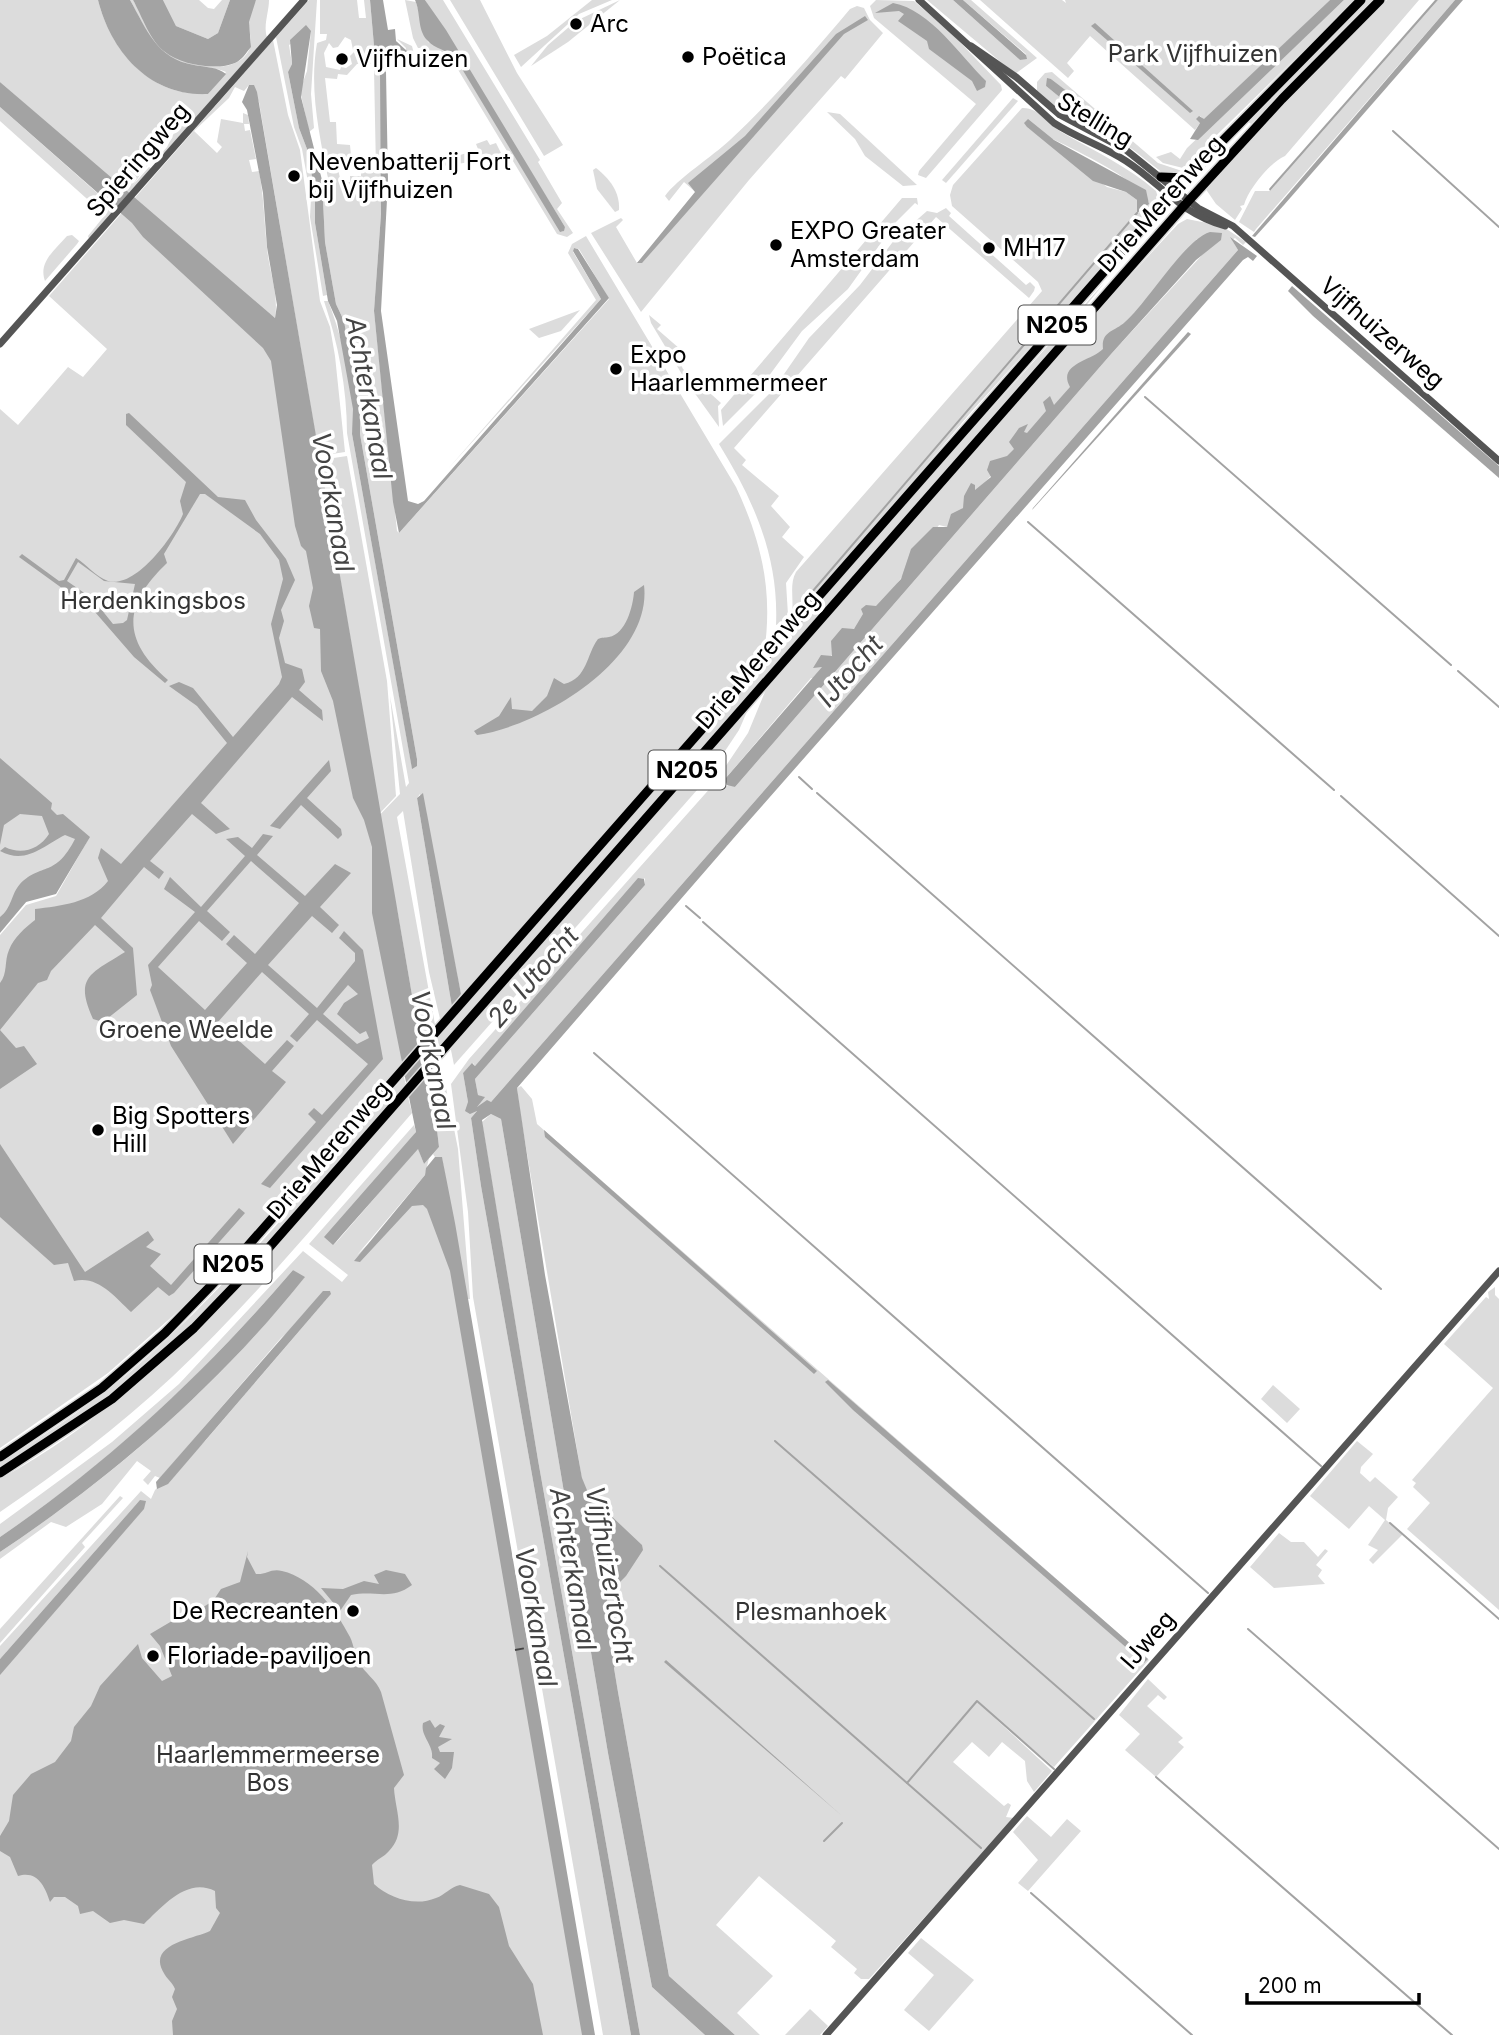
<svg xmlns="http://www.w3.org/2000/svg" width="1499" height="2035" viewBox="0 0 1499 2035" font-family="Inter,sans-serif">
  <rect width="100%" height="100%" fill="#fff"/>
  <g fill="#dcdcdc" fill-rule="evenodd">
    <path d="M0,0H98C111,51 150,97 208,94L226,72C214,67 200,67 188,64C155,56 145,27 130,0H133L165,52C185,65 237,79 250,48C253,41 248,30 249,21C250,14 253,7 256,0H269C269,12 263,26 267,37L156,163L154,162L167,147L179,123L132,186L149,167L152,169L128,194L0,82Z"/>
    <polygon points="163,0 199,0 208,8 214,9 222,0 230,0 218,33 208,39 176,26"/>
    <polygon points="309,0 317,0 311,94 314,128 309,132 300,90 307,71 311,31 289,45 292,64 288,72 299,128 307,149 315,193 315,223 327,295 323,296 310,217 311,199 302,149 294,127 276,37"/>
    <path d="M320,0H357L359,18H366L364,0H370L375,57L383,61L385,58L404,57L406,48L397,39L412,46L417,66L372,67L371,64H357L347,75L338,74L337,79L325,78L330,122H336L337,144L350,145L352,166L338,169L341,183L350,182V176H361V171L376,170L374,69H390L384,71L381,105V214L374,311L397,531L399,533L609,299L579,249L574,248L573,252L601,299L447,470L596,300L568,253L572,244L586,236L736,487C763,545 773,593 764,654L476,979L468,996L441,1023L429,972L403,811L397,817L436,1030L421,1047L397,909L402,1069L266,1218L268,1220L183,1307L108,1373L0,1448V935L26,905L56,896L89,838L72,827L77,848L0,930V409L18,425L68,367L83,377L107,349L49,296L273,40L288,115L300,150L320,301L330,327L335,356L345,452L319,456L259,102L249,85L244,91L235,87L229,98L194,131L217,153L222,147L217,142L221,119L243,123V113L248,115L249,124H244L245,131L250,130L256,159L249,160L252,172L259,171C264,197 264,222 267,248C269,271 279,295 275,318L270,314L320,629L368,827L400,794L390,696L406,787L409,783L347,433C347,388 338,343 324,301H328C340,330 360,403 352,434L412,768L417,759L360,434V411L344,321L336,304L325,242L322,180L329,183C319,134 309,89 317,43L326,40L327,34H320ZM345,37L351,40L353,50H363L364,54L356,55L354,52L350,56L352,64L346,68L341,67L340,70L326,67L324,53L329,43L333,48L338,47ZM420,794L461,994L452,1007L417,798Z"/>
    <polygon points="405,0 416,2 428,42 452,54 458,62 562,232 565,227 425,0 443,0 540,160 538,162 562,203 557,209 573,233 567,237 557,234 454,63 423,70 426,67 424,48 418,48 413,38"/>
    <polygon points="450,0 480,0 517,73 563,145 544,156"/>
    <polygon points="592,0 612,0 579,14 521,67 514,55 547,36"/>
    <polygon points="620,0 568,42 531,66 548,45 576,21"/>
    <polygon points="876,0 914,1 950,32 1001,85 1002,90 926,178 918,175 919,171 976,104 874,18 870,6"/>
    <polygon points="927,0 953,0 1020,60 1025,58 1026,54 963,0 971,0 1037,58 1015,74"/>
    <polygon points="980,0 1062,0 1066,3 1065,0 1330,0 1204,120 1200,116 1200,123 1195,130 1090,36 1067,63 1074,71 1068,78"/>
    <polygon points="1344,0 1355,0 1183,168 1163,163 1156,157 1171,152 1180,159 1187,148"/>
    <polygon points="1366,0 1374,0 1251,124 1246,120"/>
    <path d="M1387,0H1419L1285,156C1270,162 1248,190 1244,205L1240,206L1242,209L1235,220L1216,204L1205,188L1311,74Z"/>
    <polygon points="1438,0 1455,0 1256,229 1254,232 1239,222 1255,191 1270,191"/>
    <path d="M857,6L864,8L870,20L883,33L845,79L841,76L749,180L641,312L591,233L621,218L623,220L616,227L637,263L700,196L684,182L669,201L665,196C677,179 713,156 730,140C774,99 812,54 850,9Z"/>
    <path d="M1052,72L1158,163L1182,171L1164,174L1132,149L1068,118L1037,92V82L1045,73ZM1051,79L1101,118V119L1090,122L1046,86Z"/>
    <polygon points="1013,98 1018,101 946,183 942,180"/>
    <polygon points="0,107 113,207 110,210 112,213 89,239 88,236 105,215 0,121"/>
    <path d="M1022,108C1039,107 1049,125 1063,133C1096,152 1127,166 1156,191L1158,197L1155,209L972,411L775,644L777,629C804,620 785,591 796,572L1042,291L1038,282L952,206L950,195L953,185ZM1027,127C1052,139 1143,179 1149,203L1137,212V200L1126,192L1107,187Z"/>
    <polygon points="827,112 840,114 917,185 903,186 865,156 855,139"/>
    <path d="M487,140L490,145L496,143L501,153C476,165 448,162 422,171V168L478,149L476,144Z"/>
    <path d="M596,168C610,179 620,192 619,210L615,212L597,189L593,170Z"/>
    <polygon points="902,198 917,198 918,205 915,203 896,222 848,289 802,331 757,392 723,426 721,410"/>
    <path d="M946,208L951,213L949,216L1026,285L1030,282L1035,287L1034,291L1029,298L936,217L734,448L746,460L742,465L779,496L771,506L790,527L782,537L804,557L786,583L788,615L783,623L776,625C779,557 754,501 719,444L773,390L809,338L860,285L895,239L927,211L937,213Z"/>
    <path d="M1187,219L1222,226L1246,242L1243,245L1235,238L1232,240L1238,250L491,1102L476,1107L484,1097L478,1095L475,1079L645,885V878L475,1066L473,1063L463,1073L468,1102L477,1111L471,1118L481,1186L631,2035H603L473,1297L468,1212L451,1084L469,1059L713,785L748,733L767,687L1064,347L1178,224ZM1197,239L1215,241L1112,353L735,787L730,784L725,787V779L811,678L815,679L849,631L862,625L889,595L939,525L947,527L963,508L972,491L979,489L1106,349Z"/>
    <path d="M72,235L79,241L77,244L45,281C38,262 55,250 67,236Z"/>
    <polygon points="1105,282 1049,352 424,1065 422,1056 844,573"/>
    <polygon points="580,310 561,331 539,338 529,329"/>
    <polygon points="649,315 661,325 657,329 680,349 676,354 683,369 721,403 718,406 719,427 686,381 651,323"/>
    <polygon points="347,456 387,681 396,796 380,813 320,460"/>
    <polygon points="749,707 739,730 705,781 454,1065 450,1045"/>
    <path d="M404,1077L406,1086C326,1177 249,1275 159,1356C109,1400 55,1435 0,1471V1463C51,1431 102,1398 146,1358C241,1274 321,1172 404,1077Z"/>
    <polygon points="521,1086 532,1099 537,1124 1149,1660 1054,1767 986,1710 1052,1771 1034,1792 1027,1781 1025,1761 1002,1742 989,1757 972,1742 953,1762 1004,1806 1008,1803 1011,1805 1006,1817 1014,1818 869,1979 861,1979 854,1973 857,1969 831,1947 836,1941 759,1876 716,1925 773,1976 737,2013 760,2035 735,2035 669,1976 618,1692 614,1668 617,1662 611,1651 520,1112 517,1088"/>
    <polygon points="446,1088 458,1149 470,1299 466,1299 442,1158 435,1157 433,1154 439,1147 436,1121 440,1116 432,1105"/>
    <path d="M408,1097L412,1113C334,1202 258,1296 172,1377C118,1427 60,1471 0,1512V1479C163,1390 288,1234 408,1097Z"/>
    <polygon points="491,1114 501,1119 608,1753 652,1987 705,2035 640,2035 538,1460 482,1122"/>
    <path d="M414,1125L416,1132L334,1245L418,1148L424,1164L429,1158L425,1175L357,1255L422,1191L448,1242L585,2035H0V1672L140,1500L0,1659V1646L141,1491L151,1499L155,1490L206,1440L331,1294L281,1338L160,1478L155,1476L148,1485L143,1480L151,1471L137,1461L102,1504L66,1527L51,1522L0,1559V1552C114,1476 219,1385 304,1278L293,1270C207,1371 110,1463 0,1537V1524L112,1442L179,1384L303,1251L342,1282L348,1275L309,1244Z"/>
    <polygon points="1495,1287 1495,1295 1499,1299 1499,1610 1407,1529 1430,1503 1413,1487 1416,1483 1412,1480 1493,1388 1444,1344 1486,1297 1489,1299 1488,1292"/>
    <polygon points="1273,1385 1300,1409 1287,1423 1261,1399"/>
    <polygon points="1357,1441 1373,1454 1361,1467 1360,1473 1370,1482 1375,1477 1398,1497 1388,1508 1386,1520 1403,1534 1373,1564 1369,1560 1378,1550 1368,1545 1385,1520 1369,1506 1349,1529 1310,1496"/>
    <polygon points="120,1496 123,1498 82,1543 85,1547 0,1643 0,1629"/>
    <polygon points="1279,1533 1291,1542 1304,1542 1318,1557 1325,1549 1328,1551 1316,1565 1322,1570 1318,1576 1325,1584 1274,1588 1250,1567"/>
    <polygon points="1148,1679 1167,1697 1164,1700 1158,1695 1147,1706 1183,1738 1178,1742 1184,1747 1156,1777 1125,1750 1140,1734 1119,1715"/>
    <polygon points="1027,1816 1051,1837 1067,1819 1081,1831 1028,1891 1018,1883 1038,1860 1013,1832"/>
    <polygon points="921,1938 974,1980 929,2031 904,2010 934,1975 908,1953"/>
    <polygon points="810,2009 828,2026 820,2035 785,2035"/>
  </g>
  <g fill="#a3a3a3" fill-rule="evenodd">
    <path d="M98,0H130C147,30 157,59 194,65C205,67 218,67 226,74L208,94C150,97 111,52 98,0Z"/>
    <path d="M133,0H163L176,26L208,39L218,33L230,0H256L249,22L251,47C246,53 242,60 235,63C217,71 181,65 165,52C150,41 142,16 133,0Z"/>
    <polygon points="370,0 383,0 388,30 395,29 396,41 407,51 404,57 385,58 383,61 375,57"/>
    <path d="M415,0H425L446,30L565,227L564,231L560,232L456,59C448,49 435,50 427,40C417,29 421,13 415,0Z"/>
    <polygon points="953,0 963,0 1026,55 1027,59 1020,60"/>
    <polygon points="1330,0 1344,0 1198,140 1190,139 1200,123 1196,119 1199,116 1204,119"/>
    <polygon points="1435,0 1438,0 1270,191 1269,189"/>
    <polygon points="1455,0 1463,0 1284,205 1255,237 1252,236"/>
    <path d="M893,3C931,10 960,56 986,81L985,87L977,91L972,81L929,49L927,41L898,21L904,14L899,11L875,13Z"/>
    <polygon points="865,16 868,20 844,34 642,263 637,263 695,192 688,183 745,136 836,34"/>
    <polygon points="1095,23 1193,111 1190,113 1091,26"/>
    <polygon points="306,25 311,31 301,97 322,180 325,242 336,304 344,321 360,411 360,434 417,759 417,766 412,769 352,434 353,409 337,321 328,301 315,223 315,193 307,149 299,128 288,72 292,64 290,40"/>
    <polygon points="383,69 386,72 388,181 381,311 408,501 418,504 424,501 601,299 573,251 574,248 578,249 609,298 399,533 393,502 374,311 381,214 380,72"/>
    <polygon points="1047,78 1051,79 1102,118 1090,122 1046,86"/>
    <polygon points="0,82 275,318 277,305 267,247 263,193 247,110 242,102 249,85 254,85 257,92 424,1065 431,1083 428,1085 432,1105 441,1116 436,1121 439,1147 424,1164 418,1149 333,1245 324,1237 416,1132 372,913 372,847 364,820 353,798 333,701 321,671 320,629 314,628 309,606 313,588 306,551 301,546 295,526 271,361 263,348 143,237 132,223 0,107"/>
    <polygon points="1028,119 1054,140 1146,190 1149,204 1137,213 1137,200 1126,192 1093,181 1027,127 1024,123"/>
    <path d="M1210,232L1222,233L1221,240L1196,260L1112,353L735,787L727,785L725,779L822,667L813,668L821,655L832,656L831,641L842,628L854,629L863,614L861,609L866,605L876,606L901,579L911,549L933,527H947L951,514L963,508L964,496L971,483L975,485V490L991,477L987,470L990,461L1007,456L1014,449L1009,442L1019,428L1028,424L1024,432L1027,433L1046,411L1043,402L1050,396L1054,405L1070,387C1057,364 1091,361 1103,349C1101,331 1114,332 1125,322C1149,301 1184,240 1210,232Z"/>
    <polygon points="1230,237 1257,256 1253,261 1248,257 1243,260 739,832 517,1088 545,1275 582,1478 589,1495 642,1545 643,1550 626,1576 613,1589 612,1595 608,1594 606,1606 611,1651 617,1662 614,1668 618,1692 669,1976 735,2035 705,2035 652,1987 608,1753 501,1119 491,1114 482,1120 538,1460 640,2035 631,2035 481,1186 471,1118 477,1111 470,1114 465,1111 468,1102 463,1073 472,1063 475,1066 638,878 644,879 645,885 475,1079 478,1095 485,1097 477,1107 487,1100 491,1102 1238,250"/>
    <polygon points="1292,286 1499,466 1499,478 1313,316 1288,291"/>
    <polygon points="1188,332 1191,334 1032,510 1033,508"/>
    <path d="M129,413L218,497L245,500L256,520L286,559L295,580L281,610L284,621L279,638L285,663L302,669L305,682L299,690L322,710L323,721L292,697L201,803L230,829L216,834L192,814L150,861L164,872L159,879L144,867L101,918L133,948L137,995L103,1022L93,1019C74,977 90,974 125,952L95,925L51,971L47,980L38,983L0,1030L16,1048L24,1046L37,1064L0,1089V983C8,973 4,961 9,950C14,937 25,928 35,920V909C60,906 91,903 108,881L98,858L101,848L121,864L227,743L197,706L169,686L179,682L193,688L233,737L279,684L282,677L271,624L283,579L279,560L260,534L205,494H200L164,554L167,563C123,605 121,639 168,680L165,683L134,657L95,612L19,557L22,554L59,581L64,580L76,558C86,564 96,577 108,581C136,589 174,536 183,514L180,501L186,482L126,425V414ZM78,562L104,581L135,584L127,620L123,623L113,624L93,599L67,581Z"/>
    <path d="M644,585C653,660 540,726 477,735L474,731L499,716L511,697L512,709L532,711L547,696L554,678L564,684C588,678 586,655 598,639C602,637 605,638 609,637C626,634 633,606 634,592Z"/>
    <path d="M0,758L52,803L51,809L57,815L63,814L90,837L56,894L26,902L0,933V917C12,908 11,894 20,884C42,862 55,878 75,839L65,835C43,846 26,865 0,851L5,847C21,855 39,850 49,834L42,816L20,814L4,825L0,845Z"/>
    <polygon points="329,760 331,771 307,798 341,829 342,835 338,839 301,805 280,829 270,826"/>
    <polygon points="423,793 461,994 452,1007 417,798"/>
    <path d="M263,834L273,836L257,855L305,896L335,864L351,873L320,907L339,925L332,933L312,916L268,965L317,1008L355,961V953L339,938L344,931L363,950L383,1059L270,1188L261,1184L316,1122L308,1114L314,1108L322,1115L368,1064L317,1020L297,1042L290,1036L309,1014L262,972L218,1022L265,1064L287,1040L294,1046L272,1071L286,1082L233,1144L171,1046L150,990L152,985L148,965L195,912L164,889L170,877L201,907L245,856L226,839L238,837L252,848ZM251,861L299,903L255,954L234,935L226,944L247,963L205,1010L158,967L199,921L222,941L230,932L207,911ZM348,985L358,994L344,1003L337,1014L360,1034L366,1031L369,1038L357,1044L323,1014Z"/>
    <polygon points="544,1130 817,1371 814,1374 545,1137"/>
    <path d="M0,1144L85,1272L148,1231L154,1240L146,1247L161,1254L150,1266L171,1285L239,1208L245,1213L174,1293L169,1296L158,1287L131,1312C115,1297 98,1275 74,1281L68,1263L54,1265L0,1217Z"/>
    <polygon points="435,1157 442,1157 455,1223 595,2035 582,2035 450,1271 427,1209 423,1205 412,1206 360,1262 354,1261 425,1175 426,1168"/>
    <path d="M293,1270L305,1277C219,1385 114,1476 0,1552V1537C110,1462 207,1371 293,1270Z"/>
    <polygon points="323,1291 330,1291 331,1294 168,1484 157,1489 156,1482"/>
    <polygon points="828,1380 1148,1659 1144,1663 853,1410 825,1382"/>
    <polygon points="140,1500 146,1501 144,1509 0,1675 0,1659"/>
    <path d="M248,1551L247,1557L256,1574C266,1575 271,1568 282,1571C313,1578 336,1610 350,1637C354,1645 354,1654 359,1662C365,1674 376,1679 381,1692L404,1775L394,1788C395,1810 407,1833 389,1851C384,1857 377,1859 372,1865L374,1884C389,1898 415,1907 436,1898C445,1895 450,1887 460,1885L489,1894L499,1907L509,1946L533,1984L543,2035H173L172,2021L177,2009L172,1997L175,1989C172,1982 168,1980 165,1975C144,1944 194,1939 210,1931L220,1913L216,1908L215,1891C187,1877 163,1906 144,1924L124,1920L110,1923L93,1911L80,1914L78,1906L65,1897H54L50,1902C45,1886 37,1870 18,1876L10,1857L0,1851V1836L9,1821L13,1795L31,1774L55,1762L71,1741L74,1727L91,1706L100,1686L138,1644L142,1658L162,1681L172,1676L160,1646L150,1634L172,1621L187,1617L213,1601L221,1589L240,1582Z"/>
    <path d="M386,1570L405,1574L412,1585C391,1601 375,1590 351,1595L340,1611L321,1588L343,1589L364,1581L379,1584L374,1575Z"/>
    <polygon points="666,1660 841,1815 664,1662"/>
    <path d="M430,1720L435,1728L440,1724L445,1726L439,1737L452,1739L438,1747L440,1752H454L452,1768L445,1779L434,1769L440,1763L432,1758C434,1745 420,1736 423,1723Z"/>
  </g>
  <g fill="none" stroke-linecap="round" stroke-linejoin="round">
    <g stroke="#a3a3a3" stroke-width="2">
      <polyline points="1393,131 1499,227"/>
      <polyline points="1145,397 1451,665"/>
      <polyline points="1028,522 1334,790"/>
      <polyline points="806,599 1137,213"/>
      <polyline points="1458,671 1499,707"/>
      <polyline points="799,777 812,789"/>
      <polyline points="817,793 1381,1289"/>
      <polyline points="1341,796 1499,936"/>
      <polyline points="686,906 700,918"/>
      <polyline points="703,922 1321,1466"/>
      <polyline points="594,1053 1208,1593"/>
      <polyline points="775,1441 1094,1719"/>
      <polyline points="1390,1523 1499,1619"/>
      <polyline points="660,1566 907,1783"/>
      <polyline points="1248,1629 1499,1849"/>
      <polyline points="1156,1777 1452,2035"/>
      <polyline points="824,1841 842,1823"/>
      <polyline points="981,1848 907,1783 977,1701 1054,1769"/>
      <polyline points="1031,1893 1192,2035"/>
    </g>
    <polyline stroke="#444" stroke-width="2" stroke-dasharray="9 7" stroke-linecap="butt" points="515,1650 526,1648"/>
    <g stroke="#dbdbdb" stroke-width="12">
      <g id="trunk">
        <polyline points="1161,177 1187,178"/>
        <polyline points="0,1457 102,1388 165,1333 232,1264 1189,175 1361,0"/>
        <polyline points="0,1473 112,1399 194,1328 244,1276 1182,208 1282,99 1380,0"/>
      </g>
    </g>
    <g stroke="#555" stroke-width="7">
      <path d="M919,0L1054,123C1077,138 1103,146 1126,161C1164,186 1178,212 1225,226"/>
      <polyline points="971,46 1016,77 1060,115 1126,150 1198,208 1233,226 1499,461"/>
      <polyline points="0,344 304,0"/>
      <polyline points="826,2035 1499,1271"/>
    </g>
    <use href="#trunk" stroke="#000" stroke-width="9"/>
  </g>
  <g fill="#000" stroke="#fff" stroke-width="2.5">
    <circle cx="576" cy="24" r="7"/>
    <circle cx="688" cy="57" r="7"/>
    <circle cx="342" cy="59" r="7"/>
    <circle cx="294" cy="176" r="7"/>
    <circle cx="776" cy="245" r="7"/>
    <circle cx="989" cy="248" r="7"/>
    <circle cx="616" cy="369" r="7"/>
    <circle cx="98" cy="1130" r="7"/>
    <circle cx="353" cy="1611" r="7"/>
    <circle cx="153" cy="1656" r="7"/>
  </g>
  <g text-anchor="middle" stroke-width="7" stroke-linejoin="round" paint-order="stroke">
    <g fill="#fff" stroke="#4c4c4c" stroke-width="2">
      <rect x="1018.5" y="305.5" width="77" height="39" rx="5"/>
      <rect x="648.5" y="750.5" width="77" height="39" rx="5"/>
      <rect x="194.5" y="1244.5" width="77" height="39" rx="5"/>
    </g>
    <g font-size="23" font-weight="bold" fill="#000">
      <text x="1057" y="333">N205</text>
      <text x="687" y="778">N205</text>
      <text x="233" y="1272">N205</text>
    </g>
    <g font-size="24" fill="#000" stroke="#fff" text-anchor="start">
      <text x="590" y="32">Arc</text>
      <text x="702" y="65">Poëtica</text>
      <text x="356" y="67">Vijfhuizen</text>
      <text x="308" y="170">Nevenbatterij Fort<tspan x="308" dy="28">bij Vijfhuizen</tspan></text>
      <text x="790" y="239">EXPO Greater<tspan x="790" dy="28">Amsterdam</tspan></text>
      <text x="1003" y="256">MH17</text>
      <text x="630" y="363">Expo<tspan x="630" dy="28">Haarlemmermeer</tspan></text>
      <text x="112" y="1124">Big Spotters<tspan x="112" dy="28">Hill</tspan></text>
      <text x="339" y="1619" text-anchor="end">De Recreanten</text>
      <text x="167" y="1664">Floriade-paviljoen</text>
    </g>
    <g font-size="24" fill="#333" stroke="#fff">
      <text x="1193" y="62">Park Vijfhuizen</text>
      <text x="153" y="609">Herdenkingsbos</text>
      <text x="186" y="1038">Groene Weelde</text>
      <text x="811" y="1620">Plesmanhoek</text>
      <text x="268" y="1763">Haarlemmermeerse<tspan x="268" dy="28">Bos</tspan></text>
    </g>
    <g font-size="24" fill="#000" stroke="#fff">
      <text transform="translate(1095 120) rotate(31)" y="8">Stelling</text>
      <text transform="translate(138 160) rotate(-49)" y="8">Spieringweg</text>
      <text transform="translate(1161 204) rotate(-48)" y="8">Drie Merenweg</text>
      <text transform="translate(1382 333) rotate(41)" y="8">Vijfhuizerweg</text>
      <text transform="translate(758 660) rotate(-49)" y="8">Drie Merenweg</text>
      <text transform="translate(329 1150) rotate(-49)" y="8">Drie Merenweg</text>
      <text transform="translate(1148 1640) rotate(-49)" y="8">IJweg</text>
    </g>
    <g font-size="26" font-style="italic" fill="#444" stroke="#fff">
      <text transform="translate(369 398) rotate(80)" y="9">Achterkanaal</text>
      <text transform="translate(333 502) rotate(80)" y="9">Voorkanaal</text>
      <text transform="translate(850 671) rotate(-49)" y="9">IJtocht</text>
      <text transform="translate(533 977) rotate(-49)" y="9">2e IJtocht</text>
      <text transform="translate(433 1060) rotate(79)" y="9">Voorkanaal</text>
      <text transform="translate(573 1569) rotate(80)" y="9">Achterkanaal</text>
      <text transform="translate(610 1575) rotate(80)" y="9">Vijfhuizertocht</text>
      <text transform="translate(536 1617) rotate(80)" y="9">Voorkanaal</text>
    </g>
  </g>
  <path d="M1247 1993v10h172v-10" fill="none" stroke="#000000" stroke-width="3.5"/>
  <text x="1258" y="1993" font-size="21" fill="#000000" stroke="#ffffff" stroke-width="5" paint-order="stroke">200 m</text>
</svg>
